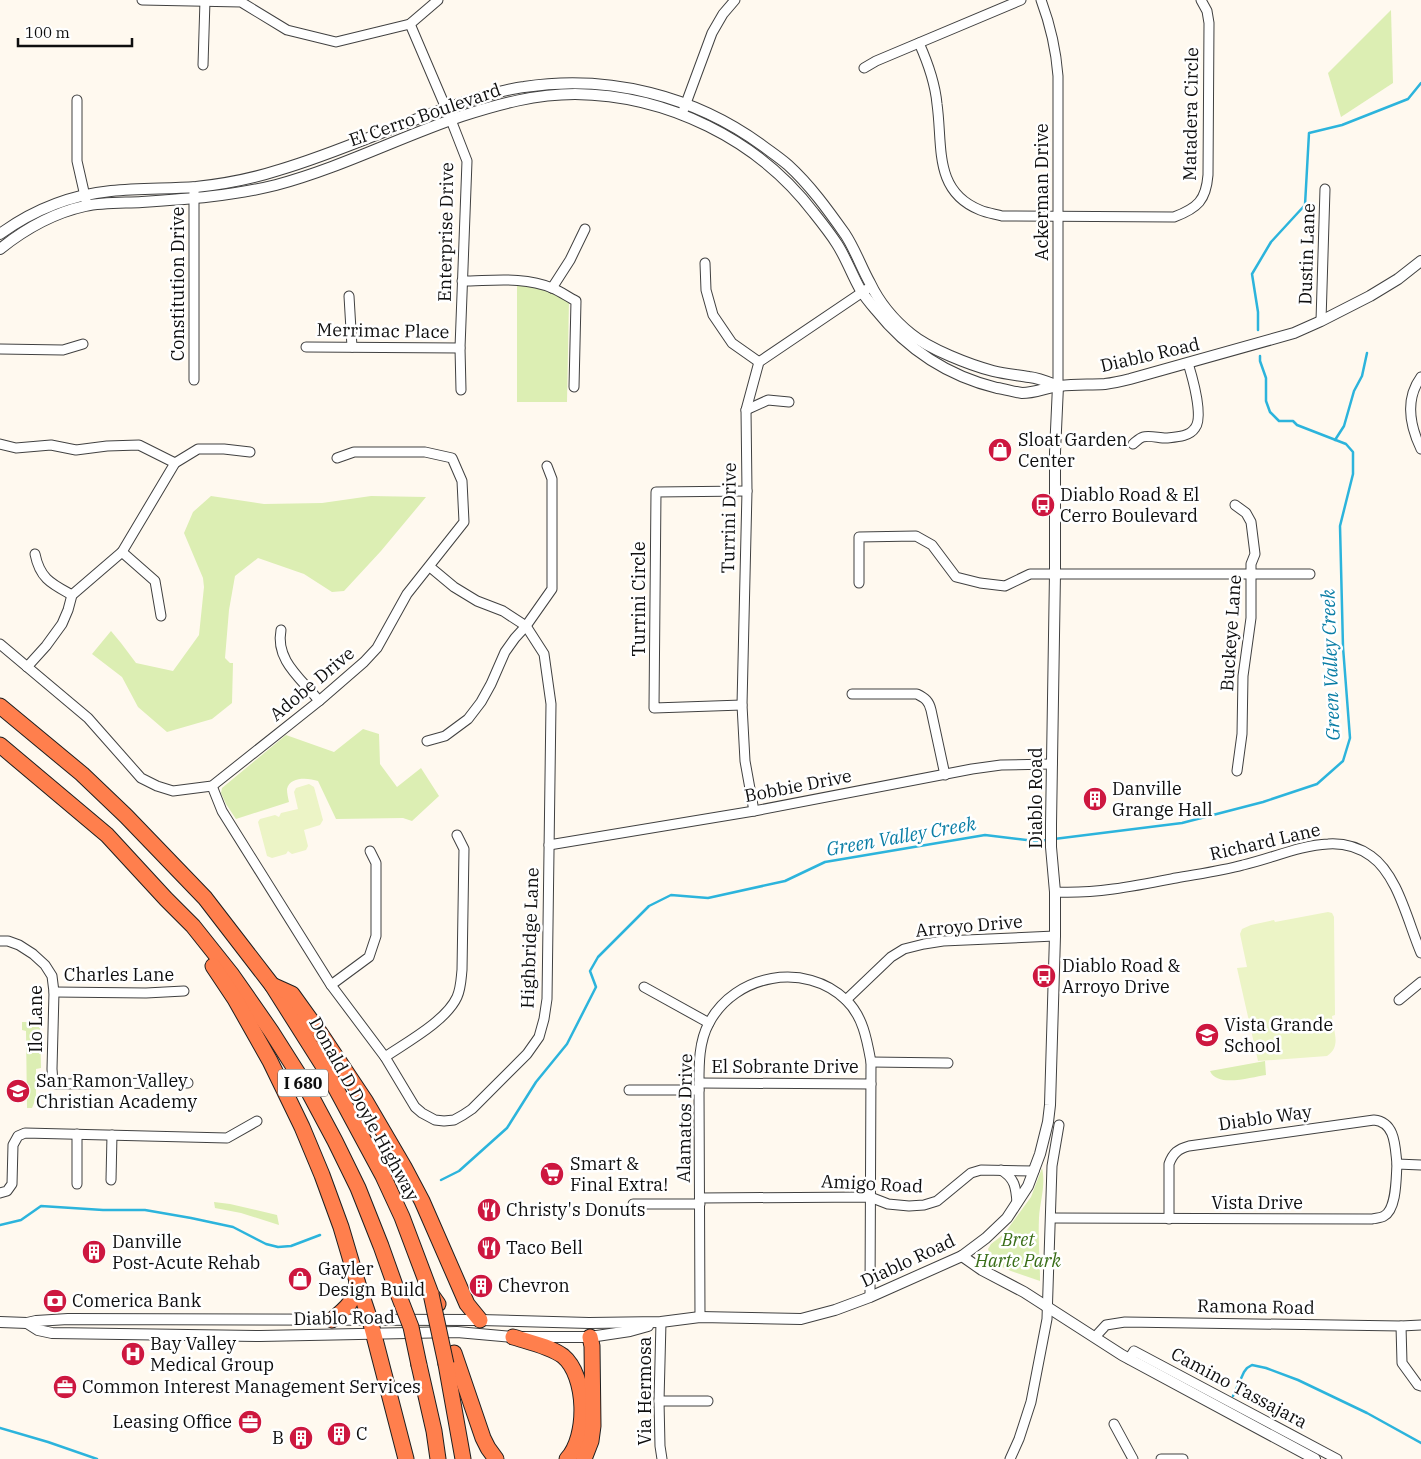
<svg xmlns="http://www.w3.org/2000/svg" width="1421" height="1459" viewBox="0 0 1421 1459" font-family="'IBM Plex Serif',serif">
  <rect width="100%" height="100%" fill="#fff9ef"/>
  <g fill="#dceeb3">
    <polygon points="1391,10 1393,83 1341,117 1328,73"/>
    <polygon points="517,286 526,286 554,292 569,300 567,402 517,402"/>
    <polygon points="211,496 264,504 322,503 371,496 426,497 381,551 344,591 332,592 304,574 258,558 235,576 229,610 225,658 230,663 233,663 232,703 212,719 167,732 138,707 122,677 92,654 111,631 121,643 136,663 173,671 199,635 204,587 203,578 184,533 193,512"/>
    <path d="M363,729L379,734L380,764L397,787L421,768L439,796L412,821L403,818L336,819L318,781C309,778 290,776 287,789C287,793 288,798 289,802L236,819L226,804L221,793L222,788L286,735L334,752Z"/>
    <polygon points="22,1022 40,1022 41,1068 36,1069 36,1098 32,1108 27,1108 26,1031 22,1030"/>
    <path d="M1265,1061L1266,1075C1252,1077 1217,1088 1210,1071Z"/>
    <path d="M1042,1168C1046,1185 1040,1201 1039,1218C1038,1239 1040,1260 1040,1281L1011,1271L993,1263L988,1249L991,1244L1004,1234L1031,1197Z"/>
    <polygon points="214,1202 230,1204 277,1215 279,1225 241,1213 215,1208"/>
  </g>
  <g fill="#ecf4c6">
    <polygon points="309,784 314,787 323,820 320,825 304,830 308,846 306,850 292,854 288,851 286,854 272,858 267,856 258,822 260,819 275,815 279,817 281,813 298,809 294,792 296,788"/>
    <path d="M1328,912L1332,913L1334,917L1335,1015L1332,1016C1333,1031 1342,1046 1327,1056L1258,1061L1237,968L1247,967L1240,934L1242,929L1251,925L1274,920L1275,922Z"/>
  </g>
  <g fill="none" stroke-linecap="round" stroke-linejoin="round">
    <g stroke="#2cb4dc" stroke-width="2.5">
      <polyline points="1258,330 1258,312 1252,274 1271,242 1305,205 1309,133 1342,125 1408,99 1421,83"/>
      <polyline points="1335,440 1344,426 1354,391 1362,376 1367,353"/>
      <polyline points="1054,839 1182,823 1263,802 1317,784 1343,761 1350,738 1343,647 1340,526 1353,474 1353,452 1346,444 1297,425 1293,421 1279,421 1270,412 1266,401 1266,378 1260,361 1260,356"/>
      <polyline points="441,1180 459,1171 507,1128 536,1082 567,1044 596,987 590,971 598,957 649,906 671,895 708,898 785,881 825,862 985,835 1035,841 1049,840"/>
      <polyline points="0,1225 21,1220 41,1206 103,1210 145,1210 191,1218 233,1227 266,1244 278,1247 291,1246 320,1235"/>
      <polyline points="1233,1396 1244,1372 1247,1368 1252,1365 1266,1368 1298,1380 1367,1413 1421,1443"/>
      <polyline points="0,1428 48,1442 97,1459"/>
    </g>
    <g stroke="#414141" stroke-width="11">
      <g id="minor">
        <polyline points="142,0 241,2 287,30 336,42 410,24 438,0"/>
        <path d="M1041,0C1050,24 1056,50 1058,76V386"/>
        <polyline points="410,24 451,120 467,161 460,348 461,390"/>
        <path d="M919,43C928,63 935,82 937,104C943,146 933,191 980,210C987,213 995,214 1002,216L1174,217C1198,208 1206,200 1208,175L1209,23L1207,11L1201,0"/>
        <polyline points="203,65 205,0"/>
        <polyline points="864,68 876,61 1021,0"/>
        <polyline points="77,100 77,161 87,205"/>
        <polyline points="682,114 712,33 723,14 735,0"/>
        <polyline points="194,187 194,380"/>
        <polyline points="705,263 706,290 713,315 732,343 759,362"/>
        <path d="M462,281C491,281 524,276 552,288C560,291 568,297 576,301L574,387"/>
        <polyline points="552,288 570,260 585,229"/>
        <polyline points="349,296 352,347"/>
        <polyline points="1321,321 1325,189"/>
        <polyline points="306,347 460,348"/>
        <polyline points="0,349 63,350 83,344"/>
        <path d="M1421,377C1405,399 1410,426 1421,449"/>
        <polyline points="746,410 768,400 789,402"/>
        <polyline points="0,444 16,448 51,445 76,450 107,446 139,445 175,463"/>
        <path d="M1133,444C1136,442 1139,438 1143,437C1149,435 1159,438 1166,438C1176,437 1189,437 1195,428C1204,417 1192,376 1188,363"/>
        <polyline points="1235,505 1246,513 1251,522 1255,554 1251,564 1251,618 1243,676 1242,734 1237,771"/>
        <polyline points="122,552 155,581 161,616"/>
        <path d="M35,554C40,579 52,584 72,595"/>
        <polyline points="859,583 859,537 916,536 932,545 956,577 980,583 1005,586 1030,574 1310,574"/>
        <path d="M281,630C275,661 302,679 319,701"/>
        <polyline points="0,644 88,718 141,778 157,786 173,791 212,786 319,701 364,662 377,648 407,594 464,522 462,481 452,458 425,452 354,452 337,458"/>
        <polyline points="27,667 46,646 62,624 68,610 72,595 122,552 175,463 198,449 224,449 250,452"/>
        <path d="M852,694H917C925,698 929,701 931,710L945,775"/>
        <polyline points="742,705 654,708 656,492 747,491"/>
        <polyline points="427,741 445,736 468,719 481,702 491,684 505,652 515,638 526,626 552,589 552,479 547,466"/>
        <polyline points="212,786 222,811 331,985 385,1057 415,1107 422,1113 435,1120 444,1121 454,1120 463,1115 472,1109 527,1054 539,1037 544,1019 547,999 551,704 544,654 526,626 503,611 477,601 454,587 430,567"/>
        <polyline points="754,811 745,761 742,705 747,491 746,410 759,362 867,289"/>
        <polyline points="549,845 754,811 972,769 1001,765 1052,764"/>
        <path d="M1055,892C1096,894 1135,886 1176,878C1198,874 1221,871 1243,865C1270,859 1301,845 1328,844C1343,843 1358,847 1371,856C1398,875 1408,923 1421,953"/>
        <polyline points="0,941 8,941 19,945 33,954 45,965 52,976 54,992 52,1069 53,1082 56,1084 188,1083"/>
        <polyline points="331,985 369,957 376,936 376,863 370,851"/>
        <polyline points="644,987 709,1023"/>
        <polyline points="54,992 146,993 184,991"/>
        <polyline points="846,1000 891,957 904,949 924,944 943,941 1055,936"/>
        <polyline points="1399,1000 1421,982"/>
        <path d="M385,1057C407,1042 446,1021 457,997C461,988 461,979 462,970L464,849L457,835"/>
        <polyline points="871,1062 948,1063"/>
        <polyline points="699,1083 871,1084"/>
        <polyline points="629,1090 699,1090"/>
        <path d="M1001,1170C1015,1178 1016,1188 1017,1203"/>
        <polyline points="111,1180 112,1135"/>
        <polyline points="77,1184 77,1134"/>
        <polyline points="0,1193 7,1191 12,1184 13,1145 18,1136 25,1133 227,1138 257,1121"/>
        <polyline points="700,1198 870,1197 888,1204 909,1206 924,1205 937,1201 971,1173 981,1170 1034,1171"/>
        <polyline points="633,1204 700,1204"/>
        <path d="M1051,1218L1372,1219C1376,1218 1381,1218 1384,1216C1397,1209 1396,1177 1397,1164L1421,1165"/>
        <path d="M1169,1219V1164C1173,1153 1178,1149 1189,1146L1374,1120C1396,1122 1395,1148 1397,1164"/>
        <path d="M700,1317L699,1090C699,1068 698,1043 709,1023C735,974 805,961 846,1000C863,1016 867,1040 871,1062L870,1297"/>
        <polyline points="661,1322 659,1401 660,1446 662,1459"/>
        <polyline points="1401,1326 1402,1363 1418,1385 1421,1386"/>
        <polyline points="1095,1337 1106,1325 1125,1322 1401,1326 1421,1325"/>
        <polyline points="1129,1359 1134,1351 1337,1459"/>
        <polyline points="659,1401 708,1401"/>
        <polyline points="1114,1424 1133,1459"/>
        <polyline points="1010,1459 1019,1439 1031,1402 1047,1319 1052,1166 1059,1125"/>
        <polyline points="1161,1459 1183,1459"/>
      </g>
    </g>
    <g stroke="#414141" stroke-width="12">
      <g id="tertiary">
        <path d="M0,234C33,210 71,195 111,191C139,188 168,189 196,187C224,184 251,179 279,170C344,151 406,120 471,100C489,95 506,89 524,87C609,74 695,96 763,146C771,152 780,158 788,165C810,185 828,210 845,234C855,249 861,267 870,283C879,302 895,321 911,334C929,349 970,365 993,371C1005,374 1017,375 1029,377C1039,378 1048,382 1058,386"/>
        <path d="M0,249C25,229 53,213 85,206C103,202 124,203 142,202C187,199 232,196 276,185C340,168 400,137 462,116C499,104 536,94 575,94C667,95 758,139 814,213C822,223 830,233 837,244C846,258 852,275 860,289C865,297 870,303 876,310C907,349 948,376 997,388C1005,389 1014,392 1022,393C1036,393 1047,387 1060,386C1075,384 1090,385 1105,384C1113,383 1122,381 1130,379L1294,333L1321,321L1370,296L1398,279L1421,261"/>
        <polyline points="962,1256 982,1270 1024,1292 1122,1355 1315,1459"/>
        <polyline points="0,1322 27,1323 36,1321 68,1319 480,1320 589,1323 661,1322 700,1317 801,1319 835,1310 870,1297 962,1256 986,1238 1007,1218 1028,1186 1040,1154 1048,1122 1050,1105 1055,936 1055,892 1051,847 1051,824 1055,573 1055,452 1058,386"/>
        <polyline points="27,1323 38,1330 52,1333 260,1336 457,1332 513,1337 590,1337 630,1331 648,1326"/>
      </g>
    </g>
    <g stroke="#1f1f1f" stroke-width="17">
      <g id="motorway">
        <polyline points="0,706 82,774 126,816 205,898 272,985 327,1072 383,1176 402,1217 431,1294 438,1304"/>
        <polyline points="0,745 107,835 166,899 193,926 232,975 271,1031 304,1083 335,1141 358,1188 381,1246 397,1291"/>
        <polyline points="213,966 235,999 270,1061 302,1127 322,1175 341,1227 357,1281 370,1320 406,1459"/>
        <polyline points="272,985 292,994 320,1033 366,1102 404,1167 422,1201 467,1304 480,1320"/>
        <path d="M332,1320C348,1307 354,1302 357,1281"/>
        <path d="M513,1337C529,1342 549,1346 563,1356C587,1376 588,1437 567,1459"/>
        <polyline points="454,1353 483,1438 488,1448 496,1459"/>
        <polyline points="446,1364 463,1459"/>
        <polyline points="419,1365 434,1431 438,1459"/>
        <polyline points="584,1459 591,1441 593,1426 592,1346 590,1337"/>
      </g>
    </g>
    <use href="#minor" stroke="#fff" stroke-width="9"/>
    <use href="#tertiary" stroke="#fff" stroke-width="10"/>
    <use href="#motorway" stroke="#ff7f4d" stroke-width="15"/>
    <g stroke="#1f1f1f" stroke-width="17" stroke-linecap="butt">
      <g id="motorway-bridge">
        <polyline points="397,1291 411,1327 419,1365"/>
        <polyline points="431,1294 446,1364"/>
      </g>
    </g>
    <use href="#motorway-bridge" stroke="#ff7f4d" stroke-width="15"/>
  </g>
  <defs>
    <g id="shop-disc" transform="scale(1.25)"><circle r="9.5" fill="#cd173f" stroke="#fff"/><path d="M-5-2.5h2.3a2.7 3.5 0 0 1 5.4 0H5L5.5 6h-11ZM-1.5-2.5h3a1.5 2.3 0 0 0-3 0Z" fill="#fff"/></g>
    <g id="bus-disc" transform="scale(1.25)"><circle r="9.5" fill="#cd173f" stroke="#fff"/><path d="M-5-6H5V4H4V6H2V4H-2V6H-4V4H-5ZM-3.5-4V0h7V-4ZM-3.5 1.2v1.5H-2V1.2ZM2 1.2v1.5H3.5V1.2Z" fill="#fff"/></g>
    <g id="building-disc" transform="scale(1.25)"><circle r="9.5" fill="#cd173f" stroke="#fff"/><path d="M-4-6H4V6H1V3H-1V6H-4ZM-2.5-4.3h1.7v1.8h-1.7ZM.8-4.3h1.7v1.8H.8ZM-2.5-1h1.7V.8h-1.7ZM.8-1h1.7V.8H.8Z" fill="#fff"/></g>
    <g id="school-disc" transform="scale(1.25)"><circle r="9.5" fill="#cd173f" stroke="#fff"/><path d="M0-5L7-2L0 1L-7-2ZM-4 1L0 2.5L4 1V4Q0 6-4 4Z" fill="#fff"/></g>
    <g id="supermarket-disc" transform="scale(1.25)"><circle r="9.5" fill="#cd173f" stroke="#fff"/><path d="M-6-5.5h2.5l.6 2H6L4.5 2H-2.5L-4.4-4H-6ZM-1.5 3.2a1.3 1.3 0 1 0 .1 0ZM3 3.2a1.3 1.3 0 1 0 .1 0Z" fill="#fff"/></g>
    <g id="restaurant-disc" transform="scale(1.25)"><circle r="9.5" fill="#cd173f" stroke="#fff"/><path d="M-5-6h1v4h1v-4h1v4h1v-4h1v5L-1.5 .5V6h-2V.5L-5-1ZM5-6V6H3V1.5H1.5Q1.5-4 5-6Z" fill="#fff"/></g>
    <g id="bank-disc" transform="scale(1.25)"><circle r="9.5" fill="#cd173f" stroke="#fff"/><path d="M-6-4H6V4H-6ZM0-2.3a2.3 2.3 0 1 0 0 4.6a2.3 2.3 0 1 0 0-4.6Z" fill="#fff"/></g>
    <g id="hospital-disc" transform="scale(1.25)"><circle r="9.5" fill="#cd173f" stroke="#fff"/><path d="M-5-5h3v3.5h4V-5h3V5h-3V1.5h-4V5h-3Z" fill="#fff"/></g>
    <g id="office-disc" transform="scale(1.25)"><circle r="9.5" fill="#cd173f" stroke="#fff"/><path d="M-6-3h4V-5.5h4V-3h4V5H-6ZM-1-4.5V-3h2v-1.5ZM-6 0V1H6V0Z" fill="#fff"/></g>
  </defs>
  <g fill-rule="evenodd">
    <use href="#shop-disc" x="1000" y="450"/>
    <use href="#bus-disc" x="1043" y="505"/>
    <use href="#building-disc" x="1095" y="799"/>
    <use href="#bus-disc" x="1044" y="976"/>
    <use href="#school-disc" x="1207" y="1035"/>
    <use href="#school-disc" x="18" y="1091"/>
    <use href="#supermarket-disc" x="552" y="1174"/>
    <use href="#restaurant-disc" x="489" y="1210"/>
    <use href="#restaurant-disc" x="489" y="1248"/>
    <use href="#building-disc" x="94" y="1252"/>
    <use href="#shop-disc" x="300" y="1279"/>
    <use href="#building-disc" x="481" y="1286"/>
    <use href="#bank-disc" x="55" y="1301"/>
    <use href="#hospital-disc" x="133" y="1354"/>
    <use href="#office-disc" x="65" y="1387"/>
    <use href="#office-disc" x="250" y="1422"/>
    <use href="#building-disc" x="339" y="1434"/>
    <use href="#building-disc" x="301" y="1438"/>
  </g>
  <g text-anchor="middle" stroke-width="5" stroke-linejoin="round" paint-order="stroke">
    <rect fill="#fff" stroke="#565656" stroke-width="1" x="278" y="1069.5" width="50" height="27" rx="4"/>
    <g font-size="16" font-weight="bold" fill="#0e0e0e">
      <text x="303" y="1089">I 680</text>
    </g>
    <g font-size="18" fill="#0e0e0e" stroke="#fff">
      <text transform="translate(1191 114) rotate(-89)" y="6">Matadera Circle</text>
      <text transform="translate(425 115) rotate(-19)" y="6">El Cerro Boulevard</text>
      <text transform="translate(1042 192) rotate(-90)" y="6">Ackerman Drive</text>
      <text transform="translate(446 232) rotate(-89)" y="6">Enterprise Drive</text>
      <text transform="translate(1307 254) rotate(-88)" y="6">Dustin Lane</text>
      <text transform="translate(178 284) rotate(-90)" y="6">Constitution Drive</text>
      <text transform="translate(383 331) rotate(1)" y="6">Merrimac Place</text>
      <text transform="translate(1150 355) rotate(-13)" y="6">Diablo Road</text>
      <text transform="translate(729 518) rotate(-89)" y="6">Turrini Drive</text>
      <text transform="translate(639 599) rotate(-90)" y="6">Turrini Circle</text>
      <text transform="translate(1231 633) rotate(-86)" y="6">Buckeye Lane</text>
      <text transform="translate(312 684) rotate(-40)" y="6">Adobe Drive</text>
      <text transform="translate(798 786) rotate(-11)" y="6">Bobbie Drive</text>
      <text transform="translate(1036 798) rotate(-90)" y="6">Diablo Road</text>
      <text transform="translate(1265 842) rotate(-13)" y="6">Richard Lane</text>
      <text transform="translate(969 926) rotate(-5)" y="6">Arroyo Drive</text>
      <text transform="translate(530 938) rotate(-88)" y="6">Highbridge Lane</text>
      <text x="119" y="981">Charles Lane</text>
      <text transform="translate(36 1019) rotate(-90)" y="6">Ilo Lane</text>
      <text x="785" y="1073">El Sobrante Drive</text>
      <text transform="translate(364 1109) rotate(61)" y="6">Donald D Doyle Highway</text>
      <text transform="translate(685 1118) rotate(-89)" y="6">Alamatos Drive</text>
      <text transform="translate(1265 1118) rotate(-8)" y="6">Diablo Way</text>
      <text transform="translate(872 1184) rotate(3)" y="6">Amigo Road</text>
      <text x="1257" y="1209">Vista Drive</text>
      <text transform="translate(908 1261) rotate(-25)" y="6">Diablo Road</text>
      <text transform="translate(1256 1307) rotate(1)" y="6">Ramona Road</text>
      <text transform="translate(344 1318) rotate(-1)" y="6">Diablo Road</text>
      <text transform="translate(1239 1388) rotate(28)" y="6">Camino Tassajara</text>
      <text transform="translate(645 1391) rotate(-90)" y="6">Via Hermosa</text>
    </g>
    <g font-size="18" fill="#0e0e0e" stroke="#fff" text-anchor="start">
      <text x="1018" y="446">Sloat Garden<tspan x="1018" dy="21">Center</tspan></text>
      <text x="1060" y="501">Diablo Road &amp; El<tspan x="1060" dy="21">Cerro Boulevard</tspan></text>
      <text x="1112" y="795">Danville<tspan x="1112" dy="21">Grange Hall</tspan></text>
      <text x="1062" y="972">Diablo Road &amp;<tspan x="1062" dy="21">Arroyo Drive</tspan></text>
      <text x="1224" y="1031">Vista Grande<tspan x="1224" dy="21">School</tspan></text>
      <text x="36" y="1087">San Ramon Valley<tspan x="36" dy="21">Christian Academy</tspan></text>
      <text x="570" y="1170">Smart &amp;<tspan x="570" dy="21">Final Extra!</tspan></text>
      <text x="506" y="1216">Christy's Donuts</text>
      <text x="112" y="1248">Danville<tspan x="112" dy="21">Post-Acute Rehab</tspan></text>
      <text x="506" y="1254">Taco Bell</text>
      <text x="318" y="1275">Gayler<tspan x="318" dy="21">Design Build</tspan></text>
      <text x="498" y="1292">Chevron</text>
      <text x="72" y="1307">Comerica Bank</text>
      <text x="150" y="1350">Bay Valley<tspan x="150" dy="21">Medical Group</tspan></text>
      <text x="82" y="1393">Common Interest Management Services</text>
      <text x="232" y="1428" text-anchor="end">Leasing Office</text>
      <text x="356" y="1440">C</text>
      <text x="284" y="1444" text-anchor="end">B</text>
    </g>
    <g font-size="18" font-style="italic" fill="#386d17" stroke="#fff">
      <text x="1018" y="1246">Bret<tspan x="1018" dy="21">Harte Park</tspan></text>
    </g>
    <g font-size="19" font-style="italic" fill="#097da5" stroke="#fff">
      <text transform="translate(1330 665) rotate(-92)" y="7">Green Valley Creek</text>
      <text transform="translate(901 836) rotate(-10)" y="7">Green Valley Creek</text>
    </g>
  </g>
  <path d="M18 38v8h114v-8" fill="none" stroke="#0e0e0e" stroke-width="2.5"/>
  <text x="25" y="38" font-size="15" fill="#0e0e0e" stroke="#ffffff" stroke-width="4" paint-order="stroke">100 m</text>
</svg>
